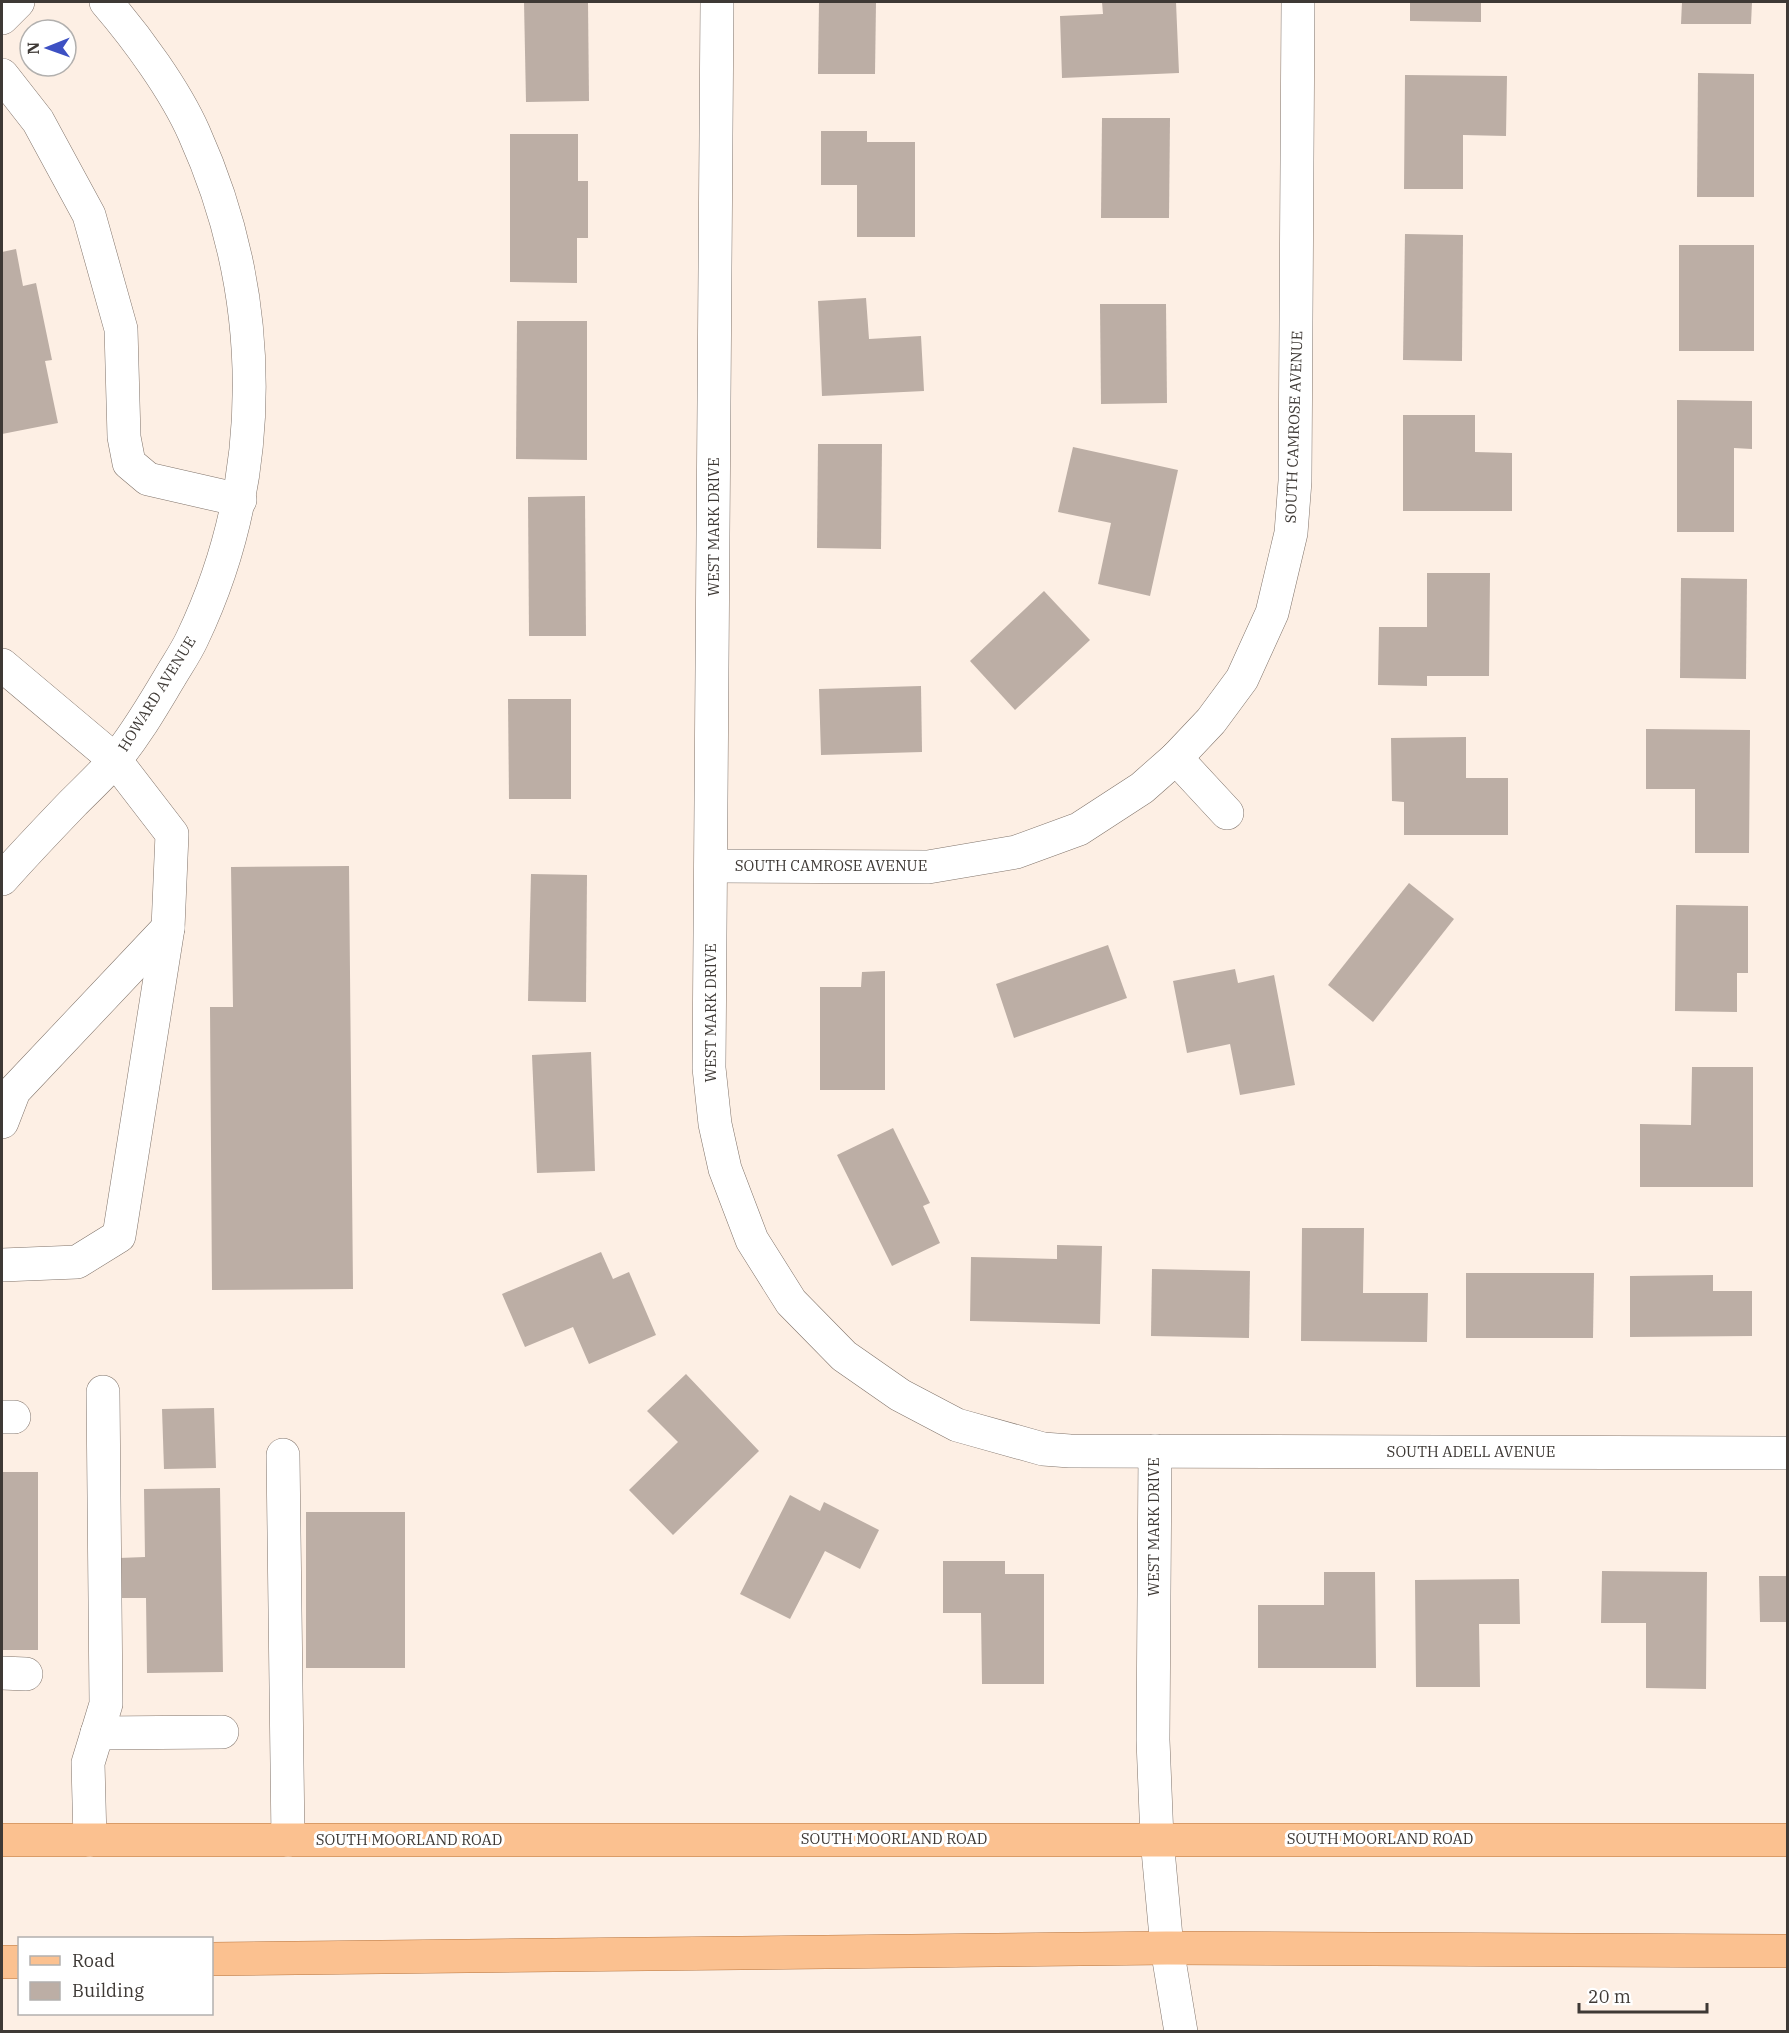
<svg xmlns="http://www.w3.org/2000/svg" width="1789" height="2033" viewBox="0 0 1789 2033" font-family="'IBM Plex Serif',serif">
  <rect width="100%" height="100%" fill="#fdefe4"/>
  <g fill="#bcaea5">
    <polygon points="524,2 588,2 589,101 526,102"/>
    <polygon points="819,2 876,2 875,74 818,74"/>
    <polygon points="1102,2 1176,2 1179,73 1062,78 1060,16 1103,14"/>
    <polygon points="1410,2 1481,2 1481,22 1410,21"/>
    <polygon points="1682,2 1752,2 1751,24 1681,24"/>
    <polygon points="1698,73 1754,74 1754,197 1697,197"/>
    <polygon points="1405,75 1507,76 1506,136 1463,135 1463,189 1404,189"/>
    <polygon points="1102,118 1170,118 1169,218 1101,218"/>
    <polygon points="821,131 867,131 867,142 915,142 915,237 857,237 857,185 821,185"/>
    <polygon points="510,134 578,134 578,181 588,181 588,238 577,238 577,283 510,282"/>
    <polygon points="1405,234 1463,235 1462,361 1403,360"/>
    <rect x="1679" y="245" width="75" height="106"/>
    <polygon points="16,249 23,286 36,283 52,360 45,361 58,423 2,434 2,252"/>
    <polygon points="866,298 869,339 921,336 924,391 822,396 818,301"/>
    <polygon points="1100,304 1166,304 1167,403 1101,404"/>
    <polygon points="517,321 587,321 587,460 516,459"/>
    <polygon points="1677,400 1752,401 1752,449 1734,448 1734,532 1677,532"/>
    <polygon points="1403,415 1475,415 1475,452 1512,453 1512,511 1403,511"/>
    <polygon points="818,444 882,444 881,549 817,548"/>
    <polygon points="1073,447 1178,470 1150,596 1098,584 1111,523 1058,512"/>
    <polygon points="585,496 586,636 529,636 528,497"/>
    <polygon points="1427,573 1490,573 1489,676 1427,676 1427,686 1378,685 1379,627 1427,627"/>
    <polygon points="1681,578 1747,579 1746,679 1680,678"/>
    <polygon points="1044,591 1090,640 1015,710 970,661"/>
    <polygon points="921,686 922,752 821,755 819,689"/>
    <polygon points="508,699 571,699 571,799 509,799"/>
    <polygon points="1646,729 1750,730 1749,853 1695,853 1695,789 1646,789"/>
    <polygon points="1466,737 1466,778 1508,778 1508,835 1404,835 1404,802 1392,801 1391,738"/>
    <polygon points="349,866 353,1289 212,1290 210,1007 233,1007 231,867"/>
    <polygon points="531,874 587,875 586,1002 528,1001"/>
    <polygon points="1409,883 1454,919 1373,1022 1328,985"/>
    <polygon points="1676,905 1748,906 1748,973 1737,973 1737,1012 1675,1011"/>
    <polygon points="1108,945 1127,998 1014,1038 996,984"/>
    <polygon points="1235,969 1238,983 1274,975 1295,1085 1240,1095 1230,1044 1187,1053 1173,981"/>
    <polygon points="885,971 885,1090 820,1090 820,987 861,987 862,972"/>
    <polygon points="591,1052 595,1171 537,1173 532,1055"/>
    <polygon points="1692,1067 1753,1067 1753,1187 1640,1187 1640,1124 1691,1125"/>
    <polygon points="893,1128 930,1203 923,1206 940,1243 892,1266 837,1155"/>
    <polygon points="1302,1228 1364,1228 1363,1293 1428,1293 1427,1342 1301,1341"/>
    <polygon points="1057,1245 1102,1246 1100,1324 970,1321 971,1257 1057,1259"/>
    <polygon points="601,1252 613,1279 629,1272 656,1335 589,1364 573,1327 525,1347 502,1294"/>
    <polygon points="1152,1269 1250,1271 1249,1338 1151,1336"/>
    <polygon points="1466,1273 1594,1273 1593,1338 1466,1338"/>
    <polygon points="1713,1275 1713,1291 1752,1291 1752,1336 1630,1337 1630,1276"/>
    <polygon points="686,1374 759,1451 673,1535 629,1490 678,1442 647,1411"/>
    <polygon points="214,1408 216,1468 164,1469 162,1409"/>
    <rect x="2" y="1472" width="36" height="178"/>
    <polygon points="220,1488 223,1672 147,1673 146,1598 120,1598 119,1558 145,1557 144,1489"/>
    <polygon points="790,1495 820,1511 824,1502 879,1530 860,1569 825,1551 790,1619 740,1594"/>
    <rect x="306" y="1512" width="99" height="156"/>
    <polygon points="943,1561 1005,1561 1005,1574 1044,1574 1044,1684 982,1684 981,1613 943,1613"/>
    <polygon points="1602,1571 1707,1572 1706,1689 1646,1688 1646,1623 1601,1623"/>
    <polygon points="1324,1572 1375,1572 1376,1668 1258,1668 1258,1605 1324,1605"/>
    <polygon points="1759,1576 1788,1576 1788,1622 1760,1622"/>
    <polygon points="1519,1579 1520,1624 1479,1624 1480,1687 1416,1687 1415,1580"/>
  </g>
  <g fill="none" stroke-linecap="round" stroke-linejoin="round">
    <g stroke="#81746b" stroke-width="34">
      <g id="minor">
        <polyline points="717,2 709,1068 715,1124 725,1169 752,1240 791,1302 844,1356 900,1395 957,1425 1043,1449 1070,1451 1788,1453"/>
        <polyline points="2,18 18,2"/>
        <polyline points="2,75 38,121 89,215 121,329 124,437 129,463 148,479 240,500"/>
        <polyline points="2,665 115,760 172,834 168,928 119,1236 77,1262 2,1265"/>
        <polyline points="1176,758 1227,813"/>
        <polyline points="711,866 928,867 1016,852 1079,829 1142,788 1176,758 1211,721 1242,679 1272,613 1291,533 1295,481 1298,2"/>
        <path d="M2,879C25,853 49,828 73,803C87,789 102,775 115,760C136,735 153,705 170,677C177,665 186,652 192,639C269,478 267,295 194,133C175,90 137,38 106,2"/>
        <polyline points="2,1122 14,1091 168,928"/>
        <polyline points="2,1417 14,1417"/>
        <polyline points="1155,1451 1153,1740 1157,1839 1167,1948 1181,2032"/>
        <polyline points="283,1455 288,1840"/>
        <polyline points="2,1673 26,1674"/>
        <polyline points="97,1733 222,1732"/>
        <polyline points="90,1840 88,1763 106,1704 103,1392"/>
      </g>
    </g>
    <g stroke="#b87640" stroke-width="34">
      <g id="major">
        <polyline points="2,1840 1788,1840"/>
        <polyline points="212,1959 1167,1948 1788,1951"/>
        <polyline points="2,1962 20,1962"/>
      </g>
    </g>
    <use href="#minor" stroke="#fff" stroke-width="33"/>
    <use href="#major" stroke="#fbc190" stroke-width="33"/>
  </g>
  <g text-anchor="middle" stroke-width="6" stroke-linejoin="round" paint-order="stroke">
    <g font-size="15" fill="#3e3935" stroke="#fff">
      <text transform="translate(1294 427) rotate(-88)" y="5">SOUTH CAMROSE AVENUE</text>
      <text transform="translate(714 527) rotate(-90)" y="5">WEST MARK DRIVE</text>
      <text transform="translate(157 694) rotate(-58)" y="5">HOWARD AVENUE</text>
      <text x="831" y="871">SOUTH CAMROSE AVENUE</text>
      <text transform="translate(711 1013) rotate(-90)" y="5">WEST MARK DRIVE</text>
      <text x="1471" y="1457">SOUTH ADELL AVENUE</text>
      <text transform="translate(1154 1527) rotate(-90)" y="5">WEST MARK DRIVE</text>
      <text x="894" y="1844">SOUTH MOORLAND ROAD</text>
      <text x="1380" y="1844">SOUTH MOORLAND ROAD</text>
      <text x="409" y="1845">SOUTH MOORLAND ROAD</text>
    </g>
  </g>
  <rect width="1789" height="2033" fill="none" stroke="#3e3935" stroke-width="6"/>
  <rect x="18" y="1937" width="195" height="78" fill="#ffffff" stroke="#b2b0ae" stroke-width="1.5"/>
  <rect x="30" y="1956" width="30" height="9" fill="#fbc190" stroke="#b2b0ae" stroke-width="1.5"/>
  <text x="72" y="1967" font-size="18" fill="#3e3935">Road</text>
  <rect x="30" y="1982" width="30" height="18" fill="#bcaea5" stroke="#b2b0ae" stroke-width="1.5"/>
  <text x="72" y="1997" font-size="18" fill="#3e3935">Building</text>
  <g transform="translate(48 48) rotate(269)"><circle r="28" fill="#ffffff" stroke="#b2b0ae" stroke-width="1.5"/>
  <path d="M0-4.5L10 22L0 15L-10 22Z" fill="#3d50c3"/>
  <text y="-9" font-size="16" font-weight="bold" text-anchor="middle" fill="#3e3935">N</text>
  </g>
  <path d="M1579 2003v9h128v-9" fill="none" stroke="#3e3935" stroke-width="3"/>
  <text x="1588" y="2003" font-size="18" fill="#3e3935" stroke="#ffffff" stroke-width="4.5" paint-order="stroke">20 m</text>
</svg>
